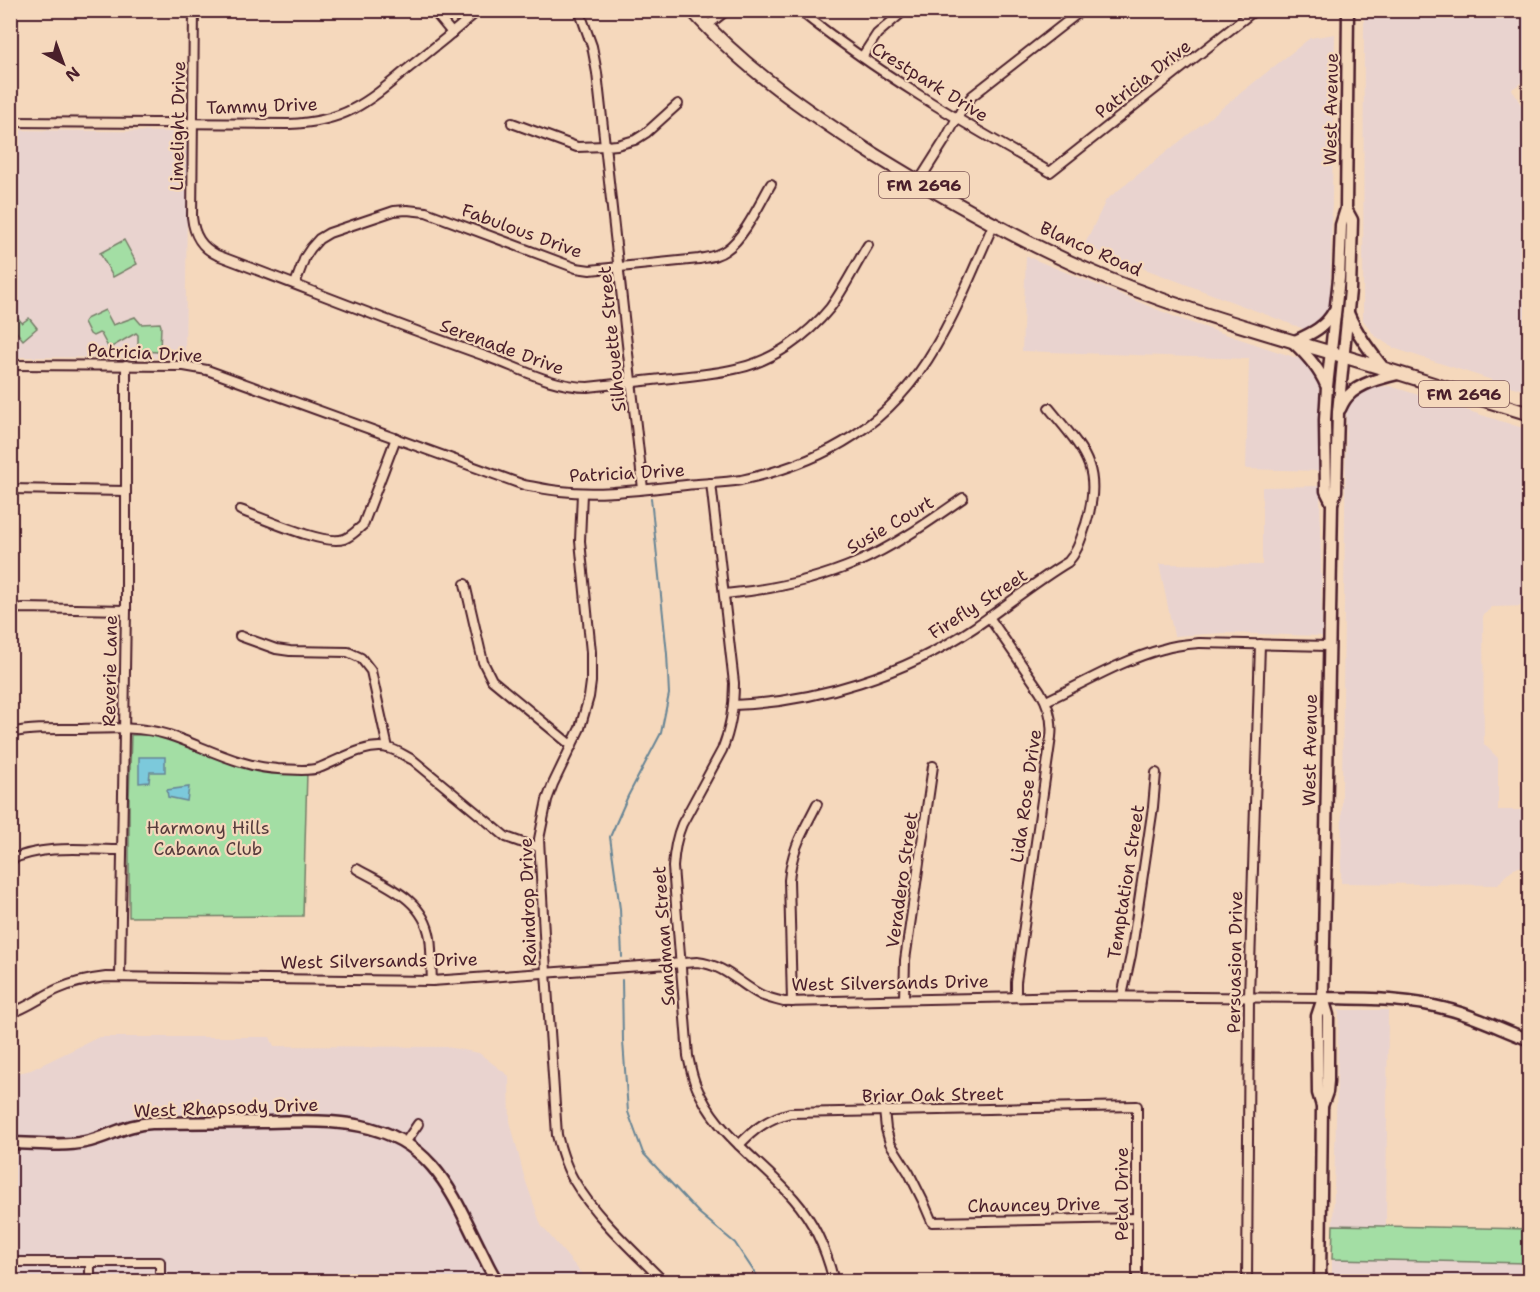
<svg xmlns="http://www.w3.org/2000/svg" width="1540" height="1292" viewBox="0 0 1540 1292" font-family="'Shantell Sans',sans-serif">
  <rect width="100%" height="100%" fill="#f5d8bc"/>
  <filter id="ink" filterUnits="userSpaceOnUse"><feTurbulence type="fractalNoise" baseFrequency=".0167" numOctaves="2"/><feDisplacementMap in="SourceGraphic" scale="12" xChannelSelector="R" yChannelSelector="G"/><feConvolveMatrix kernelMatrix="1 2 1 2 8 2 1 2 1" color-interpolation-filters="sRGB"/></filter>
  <g filter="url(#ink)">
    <g fill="#e9d3cf">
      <polygon points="1364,11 1529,11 1529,78 1512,89 1529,119 1529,392 1393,348 1374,335 1363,320"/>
      <polygon points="1335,34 1330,306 1321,321 1304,329 1084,246 1106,200 1310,38"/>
      <polygon points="11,130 188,132 185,358 11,357"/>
      <polygon points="1026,256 1183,320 1300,359 1319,380 1320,471 1246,469 1249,359 1022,351"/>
      <polygon points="1390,386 1529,430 1529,606 1492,607 1483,616 1484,744 1498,758 1498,810 1526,810 1524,865 1514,869 1505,876 1498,885 1341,883 1346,418 1347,405 1358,395 1372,387"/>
      <polygon points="1320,486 1322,636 1223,633 1174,636 1159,564 1262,565 1262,487"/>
      <polygon points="1339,1010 1388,1010 1386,1226 1333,1225"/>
      <polygon points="99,1037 270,1037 274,1046 447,1047 479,1053 509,1076 510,1121 524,1176 541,1225 588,1281 11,1281 10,1075 31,1070"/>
      <polygon points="1332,1259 1529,1263 1529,1281 1332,1281"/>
    </g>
    <g fill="#a3dea4" stroke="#767e68" stroke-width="1.5">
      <polygon points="124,240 137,264 113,277 100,253"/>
      <polygon points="11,309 22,323 29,318 37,328 23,340 14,329 11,332"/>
      <polygon points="105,310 113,325 135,317 141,324 160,323 161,326 160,350 158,352 140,351 138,349 138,335 136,333 110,348 108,347 101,334 99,333 93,336 90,334 84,322 86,319"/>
      <polygon points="131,735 156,735 243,767 264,771 307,772 303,916 129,917 129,801"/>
      <polygon points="1333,1225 1529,1229 1529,1263 1332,1259"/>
    </g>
    <g fill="#7cc9db" stroke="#688595" stroke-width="1.5">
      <polygon points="139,757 165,757 165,772 150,772 149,782 139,783"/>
      <polygon points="189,787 187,801 168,797 167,790"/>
    </g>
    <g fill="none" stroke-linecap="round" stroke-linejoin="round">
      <g stroke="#688595" stroke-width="2">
        <polyline points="622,957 620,909 610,837 628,796 661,733 669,694 667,654 651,498"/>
        <polyline points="622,980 623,1041 628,1112 643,1153 699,1213 735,1243 761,1282"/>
      </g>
      <g stroke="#4a1f2b" stroke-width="12">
        <g id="street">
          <path d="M194,10L192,217C194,235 201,247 217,255C308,289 397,325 488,357C521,369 553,387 588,387C616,384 643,381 671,378C693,375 717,374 739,368C774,360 807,336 830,308C844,289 855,266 868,245"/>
          <polyline points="433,10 452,33"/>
          <path d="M579,10L592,46L597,73C613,211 627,350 643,489"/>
          <path d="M799,10C877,73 963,123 1050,172L1255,10"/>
          <polyline points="707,26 727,10"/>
          <polyline points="862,57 877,34 905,10"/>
          <path d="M10,122L289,124C347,122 369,101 411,66C434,48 457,29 479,10"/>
          <polyline points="512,123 577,147 606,146 617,145 635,140 646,133 678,104"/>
          <polyline points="919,181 945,140 963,107 972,96 1082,10"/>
          <path d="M295,284L305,257L311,248L319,239L329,233L394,211L407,210L426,212L576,268L590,270L699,259C709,257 718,256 726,250C744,238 760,203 771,184"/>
          <path d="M10,365L184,366L207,370L524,485C536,487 548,490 560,491C602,496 645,489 686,485C704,483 723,483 741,480C827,462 891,424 936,346C959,307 975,265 994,223"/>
          <path d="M711,483L734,683C734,707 731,728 722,750L682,824C676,838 674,852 673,867L688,1056C691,1070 694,1084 701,1096C722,1138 764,1164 794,1199C814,1222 827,1252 834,1282"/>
          <polyline points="10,489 126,491"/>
          <path d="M582,493L580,541L591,652V682L589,697L580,728L553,784L547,800L539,839L546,972L557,1135C561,1151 566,1168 575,1182C596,1218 635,1252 664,1282"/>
          <path d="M240,510C263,518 323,546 344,539C352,536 357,530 363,525L396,438"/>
          <polyline points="465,584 483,662 492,680 572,746"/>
          <path d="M725,594C769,590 816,580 858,562C895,546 930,521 963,498"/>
          <polyline points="10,609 24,608 126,610"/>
          <path d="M989,617L1040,691C1049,706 1053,721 1051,737L1016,982V997"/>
          <polyline points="240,636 276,649 290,651 348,652 361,658 371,671 388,748"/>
          <path d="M1046,701C1082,684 1124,659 1163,649C1175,645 1188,644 1200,643L1328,646"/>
          <path d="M734,705C818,702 905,674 975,627C1006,606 1036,581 1068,562C1078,551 1081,538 1086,524C1104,467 1083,450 1049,408"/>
          <path d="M10,733C33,728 56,729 79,729C108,728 141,726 169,735C205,747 240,767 278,769C291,769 307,772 319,768C340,760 365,743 388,748C397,750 405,756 413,760L506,837L520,842L539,847"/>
          <path d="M10,860C45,844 85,850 122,850"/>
          <path d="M357,869C387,886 424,899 430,938C432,952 431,967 432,981"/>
          <polyline points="120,977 126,610 126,365"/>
          <polyline points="1122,996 1131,955 1153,807 1156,773"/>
          <polyline points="904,999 905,960 933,766"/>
          <path d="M792,1002L789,880C792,848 803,832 817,804"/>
          <path d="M10,1013C28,1008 42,996 58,989C74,982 89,979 106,977L432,981L697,962C725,965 738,983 761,995C768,998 776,1000 784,1002L1077,996L1323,998"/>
          <polyline points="884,1110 886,1129 890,1143 909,1173 923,1201 932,1222 1137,1218"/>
          <polyline points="405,1143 418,1124"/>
          <path d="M739,1145C754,1129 769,1118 790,1113L1137,1106V1282"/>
          <polyline points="10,1262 160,1262 160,1282"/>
          <polyline points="90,1282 90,1263"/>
          <polyline points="1247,1282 1249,997 1260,644"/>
        </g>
      </g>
      <g stroke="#4a1f2b" stroke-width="15">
        <g id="secondary">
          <path d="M1348,313C1357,334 1370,351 1385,370"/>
          <path d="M1326,385C1319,368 1307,355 1293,342C1310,334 1325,328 1334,311"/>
          <path d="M1340,409C1342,405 1344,400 1348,396C1360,383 1381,378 1398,374"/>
          <polyline points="1332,503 1326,491 1325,420 1327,387 1339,278 1341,225 1346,209 1348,10"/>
          <path d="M1323,998C1365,999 1407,998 1447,1009C1476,1016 1502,1030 1530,1040"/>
          <polyline points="1322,1106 1327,1092 1328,1081 1328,1015 1323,998"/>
          <path d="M10,1143C35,1143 61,1147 85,1142C109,1137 126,1124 152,1123C188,1123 225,1122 262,1122C323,1121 388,1115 432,1166C454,1191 467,1224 482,1253C487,1263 491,1273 498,1282"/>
          <polyline points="1320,1282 1322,1106 1318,1093 1317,1016 1323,998 1332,503 1336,491 1338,412 1350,290 1352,220 1346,209"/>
        </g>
      </g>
      <g stroke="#4a1f2b" stroke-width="16">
        <path id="primary" d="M692,10C743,68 809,113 873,154C941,196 1012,237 1085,269C1161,303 1242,326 1322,350C1391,370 1460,393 1530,414"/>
      </g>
      <use href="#street" stroke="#f5d8bc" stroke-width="8"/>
      <use href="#secondary" stroke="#f5d8bc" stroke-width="10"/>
      <use href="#primary" stroke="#f5d8bc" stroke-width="12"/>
    </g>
  </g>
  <g text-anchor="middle" stroke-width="4.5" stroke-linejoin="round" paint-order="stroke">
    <g fill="#f5d8bc" stroke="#7d5656" stroke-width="1.5">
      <rect x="879" y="172" width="90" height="26" rx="4.5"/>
      <rect x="1419" y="381" width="90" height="26" rx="4.5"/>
    </g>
    <g font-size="16" font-weight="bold" fill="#4a1f2b">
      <text x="924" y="191">FM 2696</text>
      <text x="1464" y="400">FM 2696</text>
    </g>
    <g font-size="18" fill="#4a1f2b" stroke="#f5d8bc">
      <text transform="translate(1143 79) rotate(-38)" y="6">Patricia Drive</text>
      <text transform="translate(930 82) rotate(32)" y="6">Crestpark Drive</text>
      <text transform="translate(262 106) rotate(-2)" y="6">Tammy Drive</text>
      <text transform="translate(1331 109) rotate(-89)" y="6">West Avenue</text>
      <text transform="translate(178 126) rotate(-89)" y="6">Limelight Drive</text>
      <text transform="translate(522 231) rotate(20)" y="6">Fabulous Drive</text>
      <text transform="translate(1091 249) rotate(24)" y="6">Blanco Road</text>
      <text transform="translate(612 339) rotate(-96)" y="6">Silhouette Street</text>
      <text transform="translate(502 347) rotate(20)" y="6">Serenade Drive</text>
      <text transform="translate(145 353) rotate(3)" y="6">Patricia Drive</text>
      <text transform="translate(627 473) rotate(-3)" y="6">Patricia Drive</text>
      <text transform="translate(890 525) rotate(-30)" y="6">Susie Court</text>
      <text transform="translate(978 604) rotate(-33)" y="6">Firefly Street</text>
      <text transform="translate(110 671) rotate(-89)" y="6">Reverie Lane</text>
      <text transform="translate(1310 750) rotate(-89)" y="6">West Avenue</text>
      <text transform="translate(1026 796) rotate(-82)" y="6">Lida Rose Drive</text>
      <text transform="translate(902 880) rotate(-82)" y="6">Veradero Street</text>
      <text transform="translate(1126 882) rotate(-81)" y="6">Temptation Street</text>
      <text transform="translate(528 902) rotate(-92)" y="6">Raindrop Drive</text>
      <text transform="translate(664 936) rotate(-94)" y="6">Sandman Street</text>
      <text transform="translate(379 961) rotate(-1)" y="6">West Silversands Drive</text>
      <text transform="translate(1235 962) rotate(-89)" y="6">Persuasion Drive</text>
      <text transform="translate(890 983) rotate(-1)" y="6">West Silversands Drive</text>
      <text transform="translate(933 1095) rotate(-1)" y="6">Briar Oak Street</text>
      <text transform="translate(226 1108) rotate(-2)" y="6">West Rhapsody Drive</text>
      <text transform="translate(1122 1194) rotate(-90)" y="6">Petal Drive</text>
      <text transform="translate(1034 1205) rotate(-1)" y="6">Chauncey Drive</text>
    </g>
    <g font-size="18" fill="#573c3d" stroke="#f5d8bc">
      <text x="208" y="834">Harmony Hills<tspan x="208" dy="21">Cabana Club</tspan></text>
    </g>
  </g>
  <rect width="1540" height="1292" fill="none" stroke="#f5d8bc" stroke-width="36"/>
  <rect x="18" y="18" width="1504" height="1256" fill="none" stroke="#4a1f2b" stroke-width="2" filter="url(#ink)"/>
  <g transform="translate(63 63) rotate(139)" stroke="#f5d8bc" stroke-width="4.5" paint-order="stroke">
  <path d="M0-4.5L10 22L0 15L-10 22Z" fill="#4a1f2b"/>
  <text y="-9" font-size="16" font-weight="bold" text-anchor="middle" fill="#4a1f2b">N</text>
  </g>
</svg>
